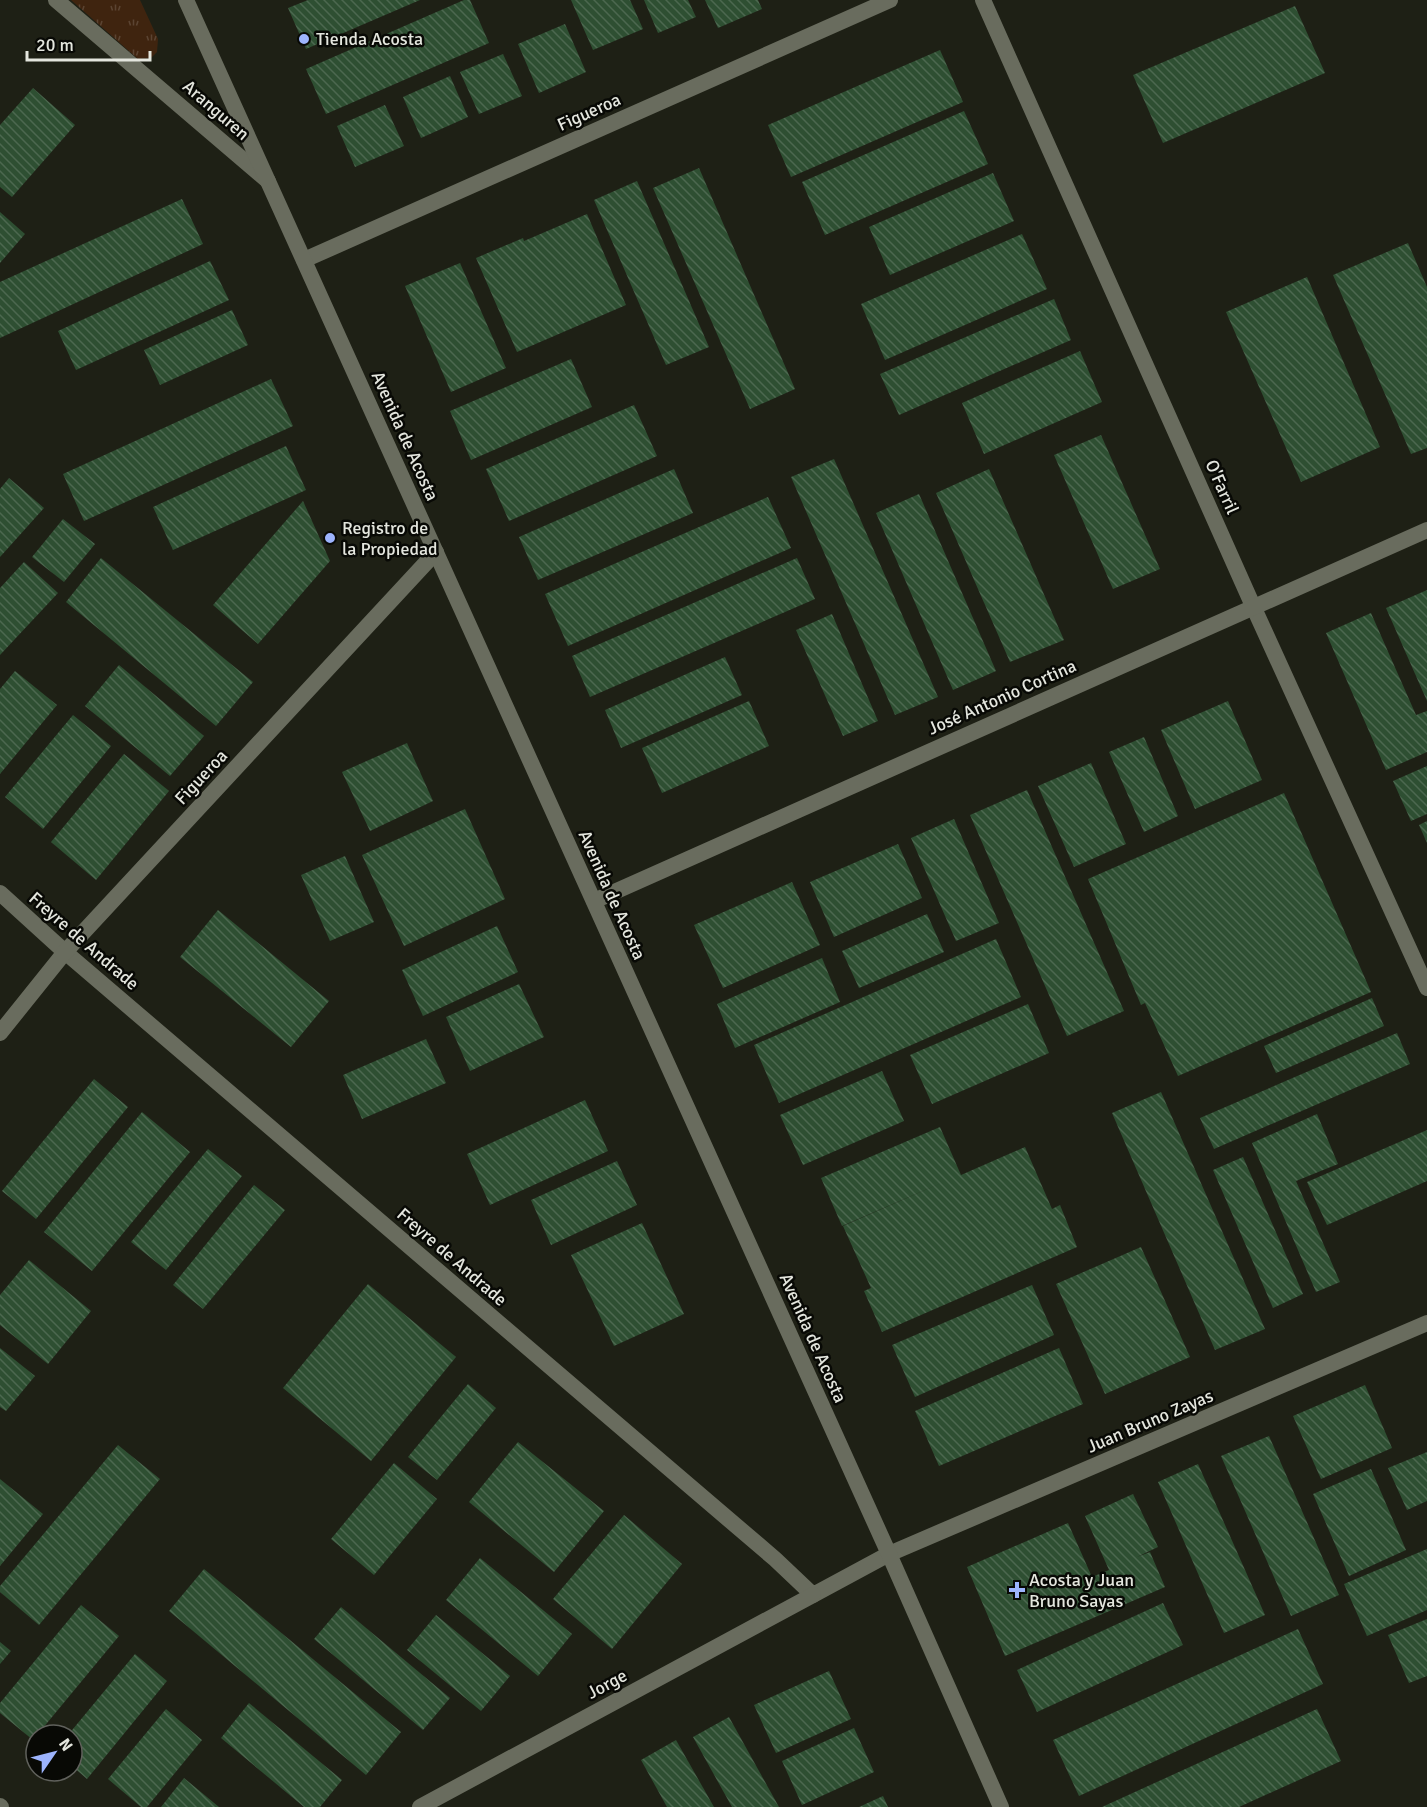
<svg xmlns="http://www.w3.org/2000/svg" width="1427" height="1807" viewBox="0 0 1427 1807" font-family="Signika,sans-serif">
  <defs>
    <pattern id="park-tufts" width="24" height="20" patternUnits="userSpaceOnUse" patternTransform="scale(1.5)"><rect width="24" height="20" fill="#3f240f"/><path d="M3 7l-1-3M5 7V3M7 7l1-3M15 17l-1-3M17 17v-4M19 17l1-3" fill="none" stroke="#5b4432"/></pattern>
    <pattern id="building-back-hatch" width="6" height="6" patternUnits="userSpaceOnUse" patternTransform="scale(1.5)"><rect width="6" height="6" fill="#2e4f32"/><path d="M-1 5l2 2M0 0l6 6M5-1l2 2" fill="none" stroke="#4c684f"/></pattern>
  </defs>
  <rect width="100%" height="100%" fill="#1e2015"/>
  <polygon fill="url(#park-tufts)" points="71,0 140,0 158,39 157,52 151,58 138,59"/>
  <g fill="url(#building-back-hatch)">
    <polygon points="308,0 420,0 306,49 288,8"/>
    <polygon points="464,0 470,0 489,43 326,114 306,69"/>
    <polygon points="571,0 630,0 643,29 593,50"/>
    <polygon points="644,0 688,0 696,17 658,33"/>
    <polygon points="705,0 758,0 762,9 718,28"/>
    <polygon points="1295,6 1325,73 1163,143 1133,75"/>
    <polygon points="565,24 586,72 539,93 518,44"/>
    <polygon points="940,50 963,102 791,177 768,125"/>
    <polygon points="503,54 522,96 479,114 460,72"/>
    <polygon points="450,76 468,117 421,138 403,97"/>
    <polygon points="33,88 75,125 12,197 0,187 0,125"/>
    <polygon points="385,105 404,146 355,167 337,126"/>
    <polygon points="964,111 988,164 825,235 802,182"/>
    <polygon points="699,168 795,389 750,409 653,188"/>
    <polygon points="993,173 1014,221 890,275 869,227"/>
    <polygon points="637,181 709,347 666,365 594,200"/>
    <polygon points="182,199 203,244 0,338 0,282"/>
    <polygon points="0,212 25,234 0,263"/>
    <polygon points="587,214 626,305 517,352 476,258 523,238 524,241"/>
    <polygon points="1022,234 1047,289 885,360 861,304"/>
    <polygon points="1408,243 1427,287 1427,448 1411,454 1333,275"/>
    <polygon points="210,261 229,300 76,370 58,331"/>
    <polygon points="460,263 506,368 451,392 405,286"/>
    <polygon points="1307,277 1380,447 1301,482 1226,312"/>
    <polygon points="1054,299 1071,340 899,415 880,374"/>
    <polygon points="232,310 248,345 160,385 144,350"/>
    <polygon points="1080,351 1102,402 984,454 962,403"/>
    <polygon points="571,359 592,407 471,460 450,411"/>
    <polygon points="271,379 293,426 84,521 63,474"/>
    <polygon points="634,405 657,456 509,521 486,469"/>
    <polygon points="1101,435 1160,569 1113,589 1054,455"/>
    <polygon points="286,446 306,490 173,550 153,507"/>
    <polygon points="834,459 938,697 895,715 791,477"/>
    <polygon points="674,469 693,513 538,580 519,537"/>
    <polygon points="989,469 1064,640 1010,662 936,493"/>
    <polygon points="9,478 44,508 0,557 0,489"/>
    <polygon points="919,494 996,671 953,690 876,513"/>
    <polygon points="768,497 791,548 568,646 545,594"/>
    <polygon points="303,501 330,561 258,644 213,605"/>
    <polygon points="63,519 95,544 64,582 32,557"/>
    <polygon points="101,558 253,682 216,726 66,602"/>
    <polygon points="797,558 815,599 590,697 572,656"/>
    <polygon points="24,562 58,593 0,655 0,588"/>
    <polygon points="1427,590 1427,701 1386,608"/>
    <polygon points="1371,613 1416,715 1427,711 1427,752 1386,770 1326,633"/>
    <polygon points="832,614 878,721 843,736 796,630"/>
    <polygon points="725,657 742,695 621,748 605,710"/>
    <polygon points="119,665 204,736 170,776 85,706"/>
    <polygon points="15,671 57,705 0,774 0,689"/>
    <polygon points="749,701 769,746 662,793 642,748"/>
    <polygon points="1228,701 1262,780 1195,809 1161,730"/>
    <polygon points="73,715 111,746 43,829 5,797"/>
    <polygon points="1144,737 1178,816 1144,832 1109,752"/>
    <polygon points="407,743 433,801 370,831 342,772"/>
    <polygon points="124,754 169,791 96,880 51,842"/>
    <polygon points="1091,763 1126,844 1074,867 1038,786"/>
    <polygon points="1427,766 1427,814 1411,821 1393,781"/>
    <polygon points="1027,790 1124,1011 1067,1036 970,815"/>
    <polygon points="1284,793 1371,992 1178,1076 1145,1003 1141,1005 1088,879"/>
    <polygon points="465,809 505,899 404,946 362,855"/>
    <polygon points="954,819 999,923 956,941 911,838"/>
    <polygon points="1427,821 1427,843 1419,825"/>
    <polygon points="898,844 922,898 834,937 810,882"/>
    <polygon points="345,856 374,922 330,941 301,875"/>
    <polygon points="792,882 820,945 723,988 694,925"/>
    <polygon points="218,910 329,1001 291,1047 180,957"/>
    <polygon points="927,914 944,952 859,988 842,951"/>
    <polygon points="497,926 518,972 423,1016 402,970"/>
    <polygon points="996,939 1021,997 779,1103 754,1045"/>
    <polygon points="822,958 840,1002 735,1048 717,1004"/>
    <polygon points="519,984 544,1037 470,1071 446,1017"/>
    <polygon points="1372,998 1384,1026 1276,1073 1264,1046"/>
    <polygon points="1028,1004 1049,1053 932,1104 910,1055"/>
    <polygon points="1397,1033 1410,1064 1214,1149 1200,1118"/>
    <polygon points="426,1039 446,1083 362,1119 343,1075"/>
    <polygon points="882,1071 904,1121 803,1165 780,1115"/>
    <polygon points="94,1079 128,1107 36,1219 2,1191"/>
    <polygon points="1161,1092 1265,1329 1215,1350 1112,1113"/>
    <polygon points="585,1100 608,1151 490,1205 467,1154"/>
    <polygon points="142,1112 190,1152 92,1271 44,1232"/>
    <polygon points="1317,1114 1338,1164 1296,1181 1340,1282 1316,1292 1252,1143"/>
    <polygon points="940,1127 961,1175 1025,1147 1052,1209 1060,1205 1077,1247 882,1332 864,1291 871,1288 843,1226 948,1180 842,1226 821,1178"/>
    <polygon points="1427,1130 1427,1181 1327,1225 1307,1182"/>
    <polygon points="208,1149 242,1176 166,1270 131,1242"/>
    <polygon points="1243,1157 1303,1294 1273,1308 1213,1170"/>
    <polygon points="617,1161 637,1205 551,1245 531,1200"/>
    <polygon points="254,1185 285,1210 203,1309 173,1285"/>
    <polygon points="642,1223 684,1314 614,1346 571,1255"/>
    <polygon points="1141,1247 1190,1357 1105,1394 1056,1284"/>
    <polygon points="29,1260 91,1311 48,1364 0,1325 0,1295"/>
    <polygon points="368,1284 456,1357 371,1461 283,1388"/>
    <polygon points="1032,1285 1054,1335 915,1397 892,1345"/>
    <polygon points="0,1348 35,1376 6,1411 0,1407"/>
    <polygon points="1059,1348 1083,1404 939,1466 915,1411"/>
    <polygon points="468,1384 496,1408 437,1480 408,1457"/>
    <polygon points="1365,1385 1392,1448 1321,1479 1293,1416"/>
    <polygon points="1269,1436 1339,1595 1291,1616 1221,1456"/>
    <polygon points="518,1442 604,1511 554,1572 469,1502"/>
    <polygon points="118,1445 160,1479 39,1625 0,1592 0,1586"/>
    <polygon points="1427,1452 1427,1501 1407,1510 1388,1468"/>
    <polygon points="394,1463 437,1499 374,1575 331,1539"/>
    <polygon points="1198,1464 1265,1615 1224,1633 1158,1482"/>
    <polygon points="1371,1469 1406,1550 1349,1576 1313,1494"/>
    <polygon points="0,1479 43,1514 0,1566"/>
    <polygon points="1133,1494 1158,1547 1137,1557 1150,1552 1165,1587 1005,1656 967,1567 1068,1523 1092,1577 1109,1570 1085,1516"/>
    <polygon points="624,1515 682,1564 612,1649 553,1599"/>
    <polygon points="1427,1549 1427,1610 1367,1636 1344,1584"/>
    <polygon points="480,1558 572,1634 538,1676 446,1600"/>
    <polygon points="204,1569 401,1732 366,1775 169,1611"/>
    <polygon points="1163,1603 1183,1645 1037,1712 1017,1670"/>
    <polygon points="81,1605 119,1636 33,1740 0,1713 0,1703"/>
    <polygon points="341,1607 450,1698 423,1730 314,1639"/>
    <polygon points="436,1615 510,1676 481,1711 407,1650"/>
    <polygon points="1427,1619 1427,1676 1409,1683 1388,1635"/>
    <polygon points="1298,1629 1323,1684 1079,1796 1053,1740"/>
    <polygon points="0,1642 11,1651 0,1664"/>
    <polygon points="135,1654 167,1681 87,1779 72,1766 72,1735 68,1735"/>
    <polygon points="829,1671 851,1719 776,1753 754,1705"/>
    <polygon points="249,1703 342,1780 320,1807 304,1807 221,1738"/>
    <polygon points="166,1709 202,1740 147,1807 141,1807 108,1779"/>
    <polygon points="1317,1709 1341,1761 1239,1807 1102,1807"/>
    <polygon points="729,1717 779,1807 732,1807 693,1737"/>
    <polygon points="854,1728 874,1772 802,1805 782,1761"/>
    <polygon points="676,1740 714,1807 667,1807 641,1760"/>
    <polygon points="184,1778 219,1807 161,1807"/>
    <polygon points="883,1796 888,1807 859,1807"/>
  </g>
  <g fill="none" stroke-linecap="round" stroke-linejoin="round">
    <g stroke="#696c5e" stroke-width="16">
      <polyline points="56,0 268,181"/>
      <polyline points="983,0 1253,606 1427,988"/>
      <polyline points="304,260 890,0"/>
      <polyline points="0,893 65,952 775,1559 813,1595 889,1554 1427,1323"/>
      <polyline points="594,901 1427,530"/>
      <polyline points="0,1033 65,952 436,552"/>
      <polyline points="0,1806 1,1807"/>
      <polyline points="420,1807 813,1595"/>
    </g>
    <polyline stroke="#696c5e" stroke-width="16" points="186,0 889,1554 1001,1807"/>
  </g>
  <g fill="#9db4fd" stroke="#080905" stroke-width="2">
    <circle cx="304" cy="39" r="6"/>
    <circle cx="330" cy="538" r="6"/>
    <path d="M1014 1581h6v6h6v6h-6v6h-6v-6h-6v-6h6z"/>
  </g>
  <g text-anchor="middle" stroke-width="5" stroke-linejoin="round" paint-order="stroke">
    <g font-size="18" fill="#e4e6de" stroke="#080905" text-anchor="start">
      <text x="316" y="45">Tienda Acosta</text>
      <text x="342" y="534">Registro de<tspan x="342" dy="21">la Propiedad</tspan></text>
      <text x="1029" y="1586">Acosta y Juan<tspan x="1029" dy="21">Bruno Sayas</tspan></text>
    </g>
    <g font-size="18" fill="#e4e6de" stroke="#080905">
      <text transform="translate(216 110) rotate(41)" y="6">Aranguren</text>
      <text transform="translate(589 112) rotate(-24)" y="6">Figueroa</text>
      <text transform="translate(405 436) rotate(66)" y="6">Avenida de Acosta</text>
      <text transform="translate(1222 487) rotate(66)" y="6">O'Farril</text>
      <text transform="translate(1002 697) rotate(-24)" y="6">José Antonio Cortina</text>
      <text transform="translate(201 777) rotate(-47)" y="6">Figueroa</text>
      <text transform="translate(612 895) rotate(66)" y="6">Avenida de Acosta</text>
      <text transform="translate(84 941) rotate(41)" y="6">Freyre de Andrade</text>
      <text transform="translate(452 1257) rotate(41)" y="6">Freyre de Andrade</text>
      <text transform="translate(813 1338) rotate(66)" y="6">Avenida de Acosta</text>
      <text transform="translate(1150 1421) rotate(-23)" y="6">Juan Bruno Zayas</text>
      <text transform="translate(607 1684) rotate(-28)" y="6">Jorge</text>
    </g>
  </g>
  <g transform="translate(54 1753) rotate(55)"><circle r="28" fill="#080905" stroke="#60615c" stroke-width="1.5"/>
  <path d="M0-4.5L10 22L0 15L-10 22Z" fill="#9db4fd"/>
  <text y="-9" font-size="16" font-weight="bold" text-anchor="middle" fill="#e4e6de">N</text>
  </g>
  <path d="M27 51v9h123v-9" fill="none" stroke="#e4e6de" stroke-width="3"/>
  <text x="36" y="51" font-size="18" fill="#e4e6de" stroke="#080905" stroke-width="4.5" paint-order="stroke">20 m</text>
</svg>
